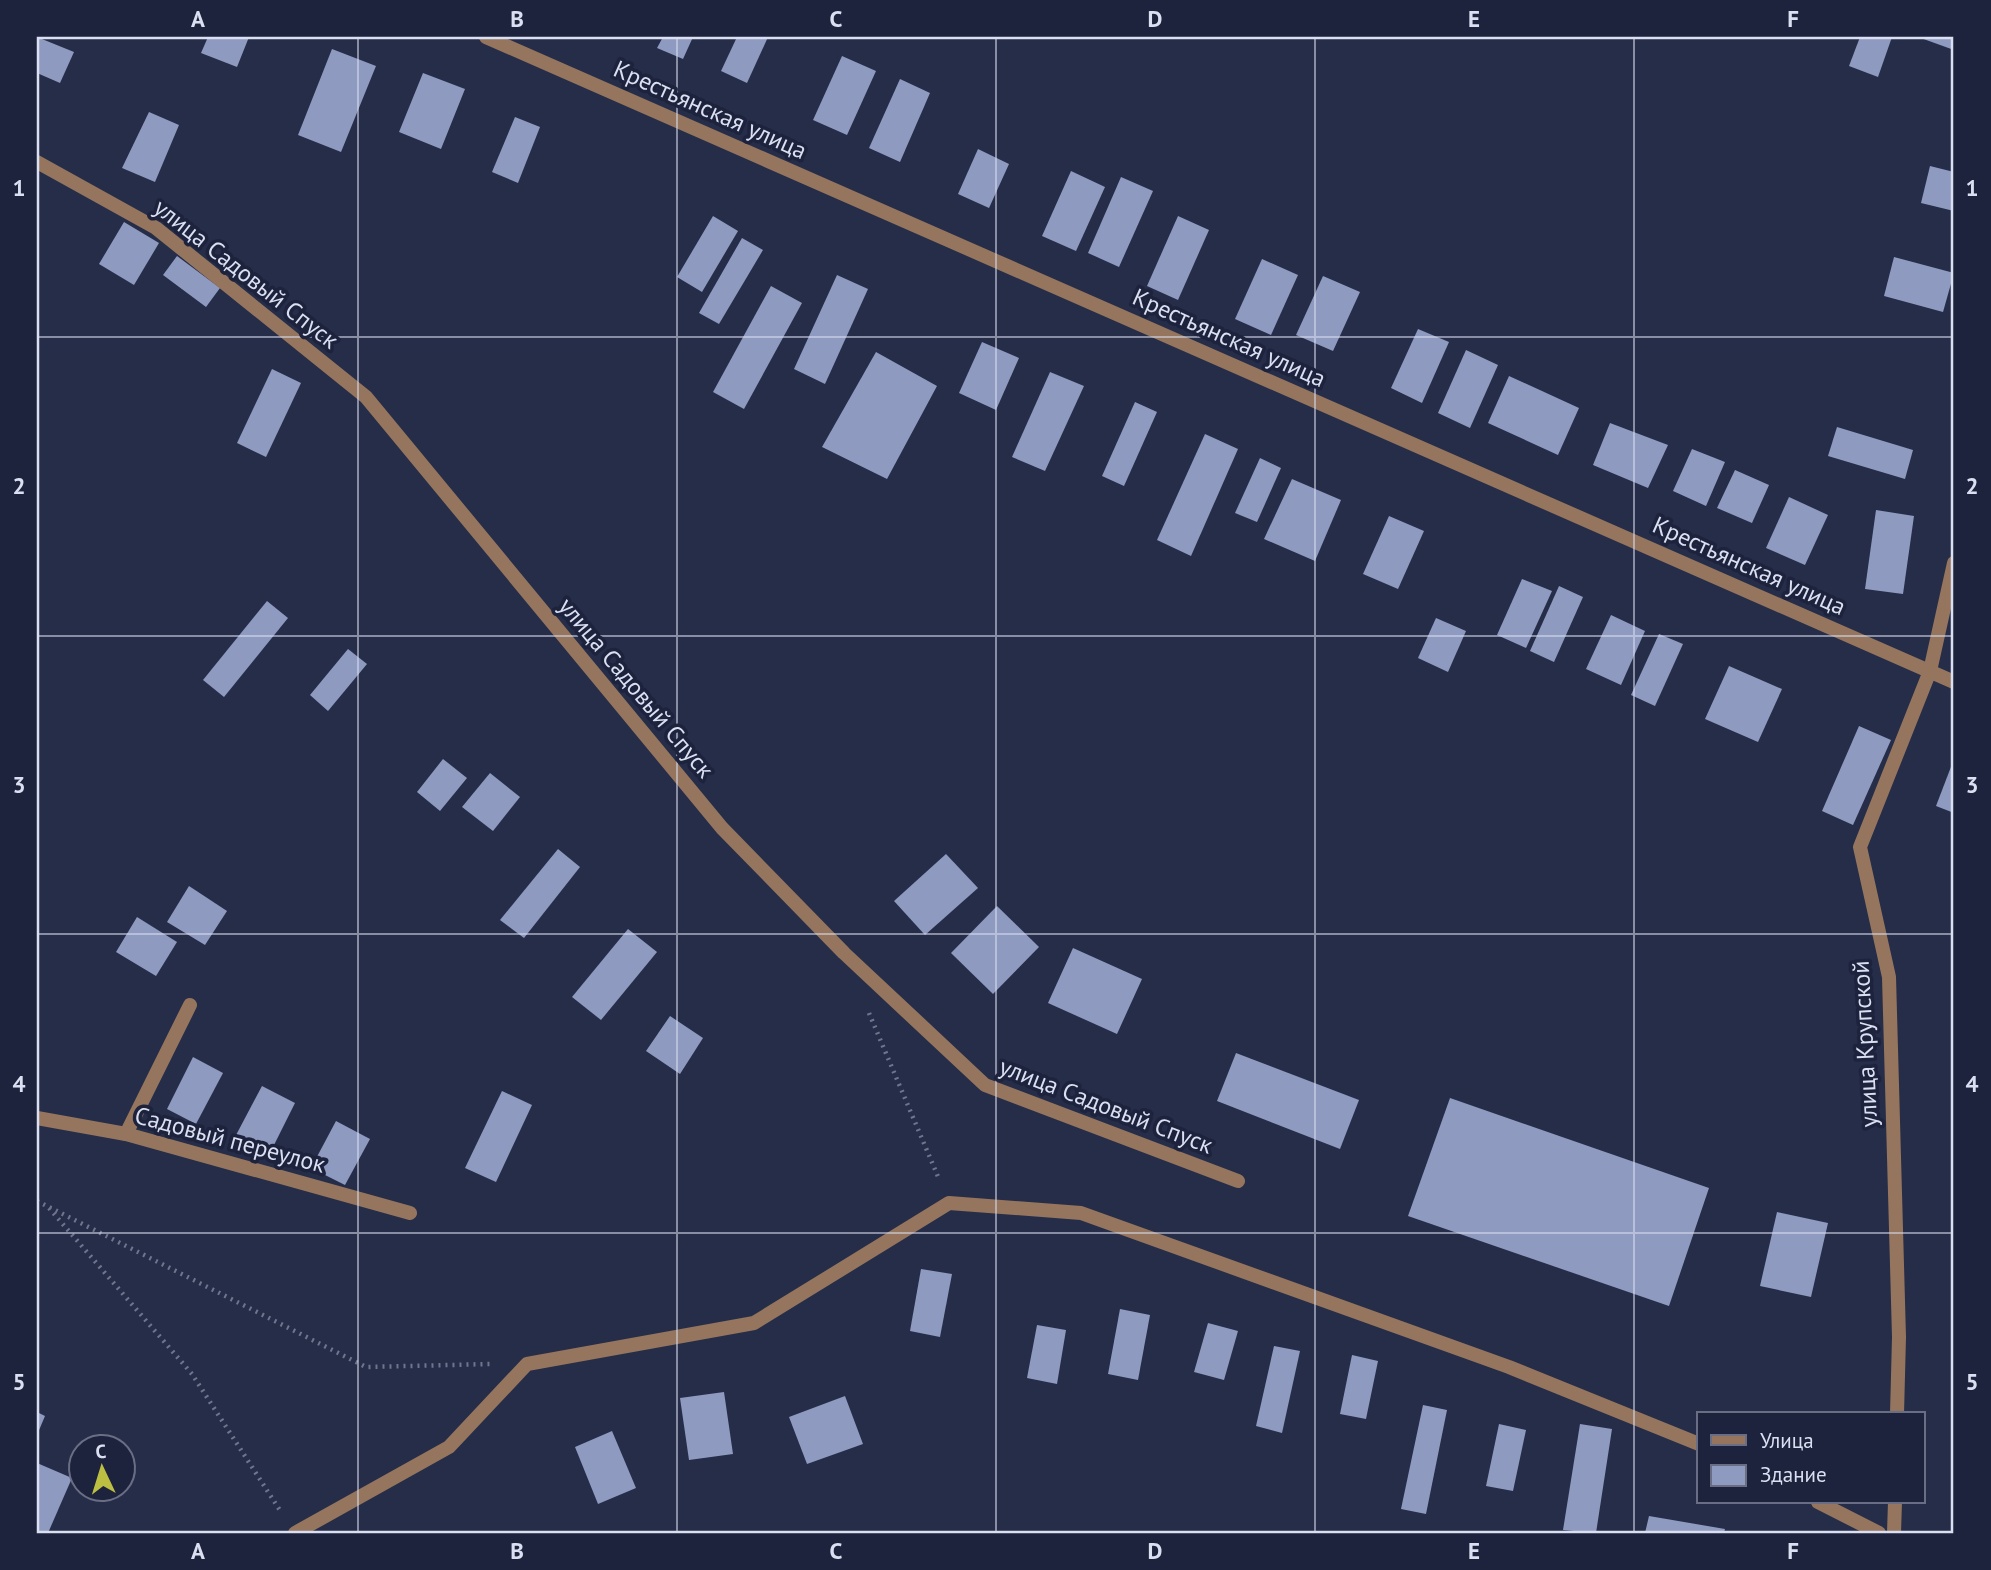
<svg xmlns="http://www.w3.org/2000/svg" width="1991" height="1570" viewBox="0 0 1991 1570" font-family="'PT Sans',sans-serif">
  <rect width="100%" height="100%" fill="#262d48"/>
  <g fill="#8f9ac0">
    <polygon points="37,37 74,52 60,83 37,73"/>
    <polygon points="208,37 249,37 237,67 201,53"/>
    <polygon points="663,37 693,37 683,59 657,48"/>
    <polygon points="737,37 768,37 747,83 721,71"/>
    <polygon points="1860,37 1892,37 1878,77 1849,66"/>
    <polygon points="1918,37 1954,37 1954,50"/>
    <polygon points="332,49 376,66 341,152 298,135"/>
    <polygon points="842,56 876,71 847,135 813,120"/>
    <polygon points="423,73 465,89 441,149 399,132"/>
    <polygon points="900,79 930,93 900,162 869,148"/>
    <polygon points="149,112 179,125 155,182 122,168"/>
    <polygon points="515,117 540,127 518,183 492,172"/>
    <polygon points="978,149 1009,164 989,208 958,194"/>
    <polygon points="1930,166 1954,172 1954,211 1921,203"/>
    <polygon points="1071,171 1105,187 1076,251 1042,236"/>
    <polygon points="1121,177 1153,191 1119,267 1088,253"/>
    <polygon points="713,216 738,231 702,292 677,277"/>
    <polygon points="1178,216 1209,230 1178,300 1147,286"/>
    <polygon points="124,222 159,243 134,285 99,264"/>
    <polygon points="742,238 763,250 719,324 699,313"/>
    <polygon points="177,256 220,288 206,307 163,275"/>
    <polygon points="1894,257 1954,273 1943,312 1884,296"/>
    <polygon points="1262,259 1298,275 1271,335 1235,319"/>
    <polygon points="837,275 868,289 825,384 794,369"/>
    <polygon points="1323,276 1360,292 1333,351 1296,335"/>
    <polygon points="771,286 802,303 744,409 713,392"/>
    <polygon points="1418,329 1449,342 1422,403 1391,388"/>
    <polygon points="982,342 1019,358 996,410 959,393"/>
    <polygon points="1466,350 1498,365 1470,428 1438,413"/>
    <polygon points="876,352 937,386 887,479 822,447"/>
    <polygon points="272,369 301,383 266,457 237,443"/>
    <polygon points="1050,372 1084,386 1045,471 1012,457"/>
    <polygon points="1509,376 1579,408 1558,455 1488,423"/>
    <polygon points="1135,402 1157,412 1124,486 1102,476"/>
    <polygon points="1610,423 1668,445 1648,488 1593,465"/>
    <polygon points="1837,427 1913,450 1905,479 1828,456"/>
    <polygon points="1205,434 1238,449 1191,556 1157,540"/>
    <polygon points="1692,449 1725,462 1706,506 1673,491"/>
    <polygon points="1260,458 1281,468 1257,522 1235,513"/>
    <polygon points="1735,470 1769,485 1752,523 1717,508"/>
    <polygon points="1292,479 1341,500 1315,561 1264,539"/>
    <polygon points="1789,497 1828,515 1805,565 1766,548"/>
    <polygon points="1876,510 1914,516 1903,594 1865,589"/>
    <polygon points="1389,516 1424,531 1398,589 1363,574"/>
    <polygon points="1522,579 1552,591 1526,648 1497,635"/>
    <polygon points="1559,586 1583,597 1554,662 1530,651"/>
    <polygon points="267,601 288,618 224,697 203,680"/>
    <polygon points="1611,615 1645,631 1621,685 1586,669"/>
    <polygon points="1436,618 1466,631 1448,672 1418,658"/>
    <polygon points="1659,634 1683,644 1655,706 1631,695"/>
    <polygon points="348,649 367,664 328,711 310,695"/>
    <polygon points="1729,666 1782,689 1758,742 1705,719"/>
    <polygon points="1859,726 1891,740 1853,825 1822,811"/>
    <polygon points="443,759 467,778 440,811 417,792"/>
    <polygon points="1954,759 1954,813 1936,806"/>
    <polygon points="490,773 520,797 493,831 462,807"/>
    <polygon points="558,849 580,867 524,938 500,920"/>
    <polygon points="946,854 978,888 925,935 894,901"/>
    <polygon points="189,886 227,911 205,945 167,922"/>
    <polygon points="997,906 1039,947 993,994 951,953"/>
    <polygon points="137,917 177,942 156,976 116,952"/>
    <polygon points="628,929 657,952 601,1020 572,997"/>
    <polygon points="1073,948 1142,979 1117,1034 1048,1003"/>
    <polygon points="670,1016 703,1038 680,1074 646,1051"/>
    <polygon points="1236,1053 1359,1100 1340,1149 1217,1101"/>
    <polygon points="193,1057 223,1073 196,1124 167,1109"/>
    <polygon points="262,1086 295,1103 269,1155 235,1137"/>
    <polygon points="502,1091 532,1105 496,1182 465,1168"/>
    <polygon points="1450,1098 1709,1188 1669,1306 1408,1216"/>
    <polygon points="336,1121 370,1139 345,1185 311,1168"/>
    <polygon points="1777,1212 1828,1223 1811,1297 1760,1286"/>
    <polygon points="921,1269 952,1274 940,1337 910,1331"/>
    <polygon points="1120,1309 1150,1315 1138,1380 1108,1374"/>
    <polygon points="1208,1323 1238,1331 1224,1380 1194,1372"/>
    <polygon points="1037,1325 1066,1330 1057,1384 1027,1378"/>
    <polygon points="1274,1346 1300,1351 1282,1433 1256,1426"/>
    <polygon points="1352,1355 1378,1361 1366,1419 1340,1414"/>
    <polygon points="724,1392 733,1454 689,1460 680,1398"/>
    <polygon points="845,1396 863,1444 807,1464 789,1417"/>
    <polygon points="1423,1405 1447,1410 1426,1514 1401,1509"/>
    <polygon points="37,1412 45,1416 37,1435"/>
    <polygon points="1499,1424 1526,1430 1513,1491 1486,1486"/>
    <polygon points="1580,1424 1612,1429 1596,1533 1563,1530"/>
    <polygon points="612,1431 636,1488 598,1504 575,1447"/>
    <polygon points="37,1463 72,1478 48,1533 37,1533"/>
    <polygon points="1649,1516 1725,1529 1724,1533 1645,1533"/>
  </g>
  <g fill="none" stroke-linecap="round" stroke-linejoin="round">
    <g stroke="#6f758d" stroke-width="4.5" stroke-dasharray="2 5" stroke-linecap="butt">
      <polyline points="869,1013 939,1179"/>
      <polyline points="37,1201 366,1367 491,1364"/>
      <polyline points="49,1208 192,1374 281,1512"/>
    </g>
    <g stroke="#95755e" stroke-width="14">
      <polyline points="37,162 156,228 366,397 722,828 844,953 985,1085 1238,1181"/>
      <polyline points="126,1134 190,1005"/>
    </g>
    <g stroke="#95755e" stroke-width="14">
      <polyline points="486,37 1954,682"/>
      <polyline points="37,1118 126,1134 410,1213"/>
      <polyline points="1897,1414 1899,1337 1889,977 1860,847 1930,671 1954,563"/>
      <polyline points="1818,1502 1879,1533"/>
      <polyline points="295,1533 449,1447 527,1364 754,1323 949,1203 1081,1213 1509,1367 1699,1444"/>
      <polyline points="1894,1533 1895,1502"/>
    </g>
  </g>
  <path fill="none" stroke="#dadff1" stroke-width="2" stroke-opacity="0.55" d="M358,37V1533M677,37V1533M996,37V1533M1315,37V1533M1634,37V1533M37,337H1954M37,636H1954M37,934H1954M37,1233H1954"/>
  <g text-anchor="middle" stroke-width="7" stroke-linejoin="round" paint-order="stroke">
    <g font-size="24" fill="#dadff1" stroke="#1d233d">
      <text transform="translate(710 110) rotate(24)" y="8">Крестьянская улица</text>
      <text transform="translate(246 274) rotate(38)" y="8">улица Садовый Спуск</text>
      <text transform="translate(1229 338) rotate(24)" y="8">Крестьянская улица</text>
      <text transform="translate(1749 566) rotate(24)" y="8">Крестьянская улица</text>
      <text transform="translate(636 688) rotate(50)" y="8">улица Садовый Спуск</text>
      <text transform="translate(1865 1044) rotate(-93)" y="8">улица Крупской</text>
      <text transform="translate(1106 1106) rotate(21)" y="8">улица Садовый Спуск</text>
      <text transform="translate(230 1140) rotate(15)" y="8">Садовый переулок</text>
    </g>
  </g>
  <rect width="1991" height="1570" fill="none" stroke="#1d233d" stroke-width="77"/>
  <rect x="1697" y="1412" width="228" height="91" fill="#1d233d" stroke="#696e85" stroke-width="2"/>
  <rect x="1711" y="1435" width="35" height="10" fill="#95755e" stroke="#696e85" stroke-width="2"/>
  <text x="1760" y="1448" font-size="21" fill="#dadff1">Улица</text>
  <rect x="1711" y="1465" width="35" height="21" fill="#8f9ac0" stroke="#696e85" stroke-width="2"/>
  <text x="1760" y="1482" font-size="21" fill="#dadff1">Здание</text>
  <g transform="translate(102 1468) rotate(356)"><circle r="33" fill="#1d233d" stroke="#696e85" stroke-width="2"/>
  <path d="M0-5L12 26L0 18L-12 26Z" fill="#bdbf43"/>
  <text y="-10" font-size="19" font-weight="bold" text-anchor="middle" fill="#dadff1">С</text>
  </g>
  <rect x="38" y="38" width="1914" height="1494" fill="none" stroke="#dadff1" stroke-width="2.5"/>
  <g font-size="23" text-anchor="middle" font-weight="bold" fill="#dadff1">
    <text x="198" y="27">A</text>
    <text x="517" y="27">B</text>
    <text x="836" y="27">C</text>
    <text x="1155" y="27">D</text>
    <text x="1474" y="27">E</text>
    <text x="1793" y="27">F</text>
    <text x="19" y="196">1</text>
    <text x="1972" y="196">1</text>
    <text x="19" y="494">2</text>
    <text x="1972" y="494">2</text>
    <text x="19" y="793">3</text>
    <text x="1972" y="793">3</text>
    <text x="19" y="1092">4</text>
    <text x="1972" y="1092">4</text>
    <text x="19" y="1390">5</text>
    <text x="1972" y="1390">5</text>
    <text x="198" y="1559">A</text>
    <text x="517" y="1559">B</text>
    <text x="836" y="1559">C</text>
    <text x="1155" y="1559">D</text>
    <text x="1474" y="1559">E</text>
    <text x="1793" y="1559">F</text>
  </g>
</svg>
